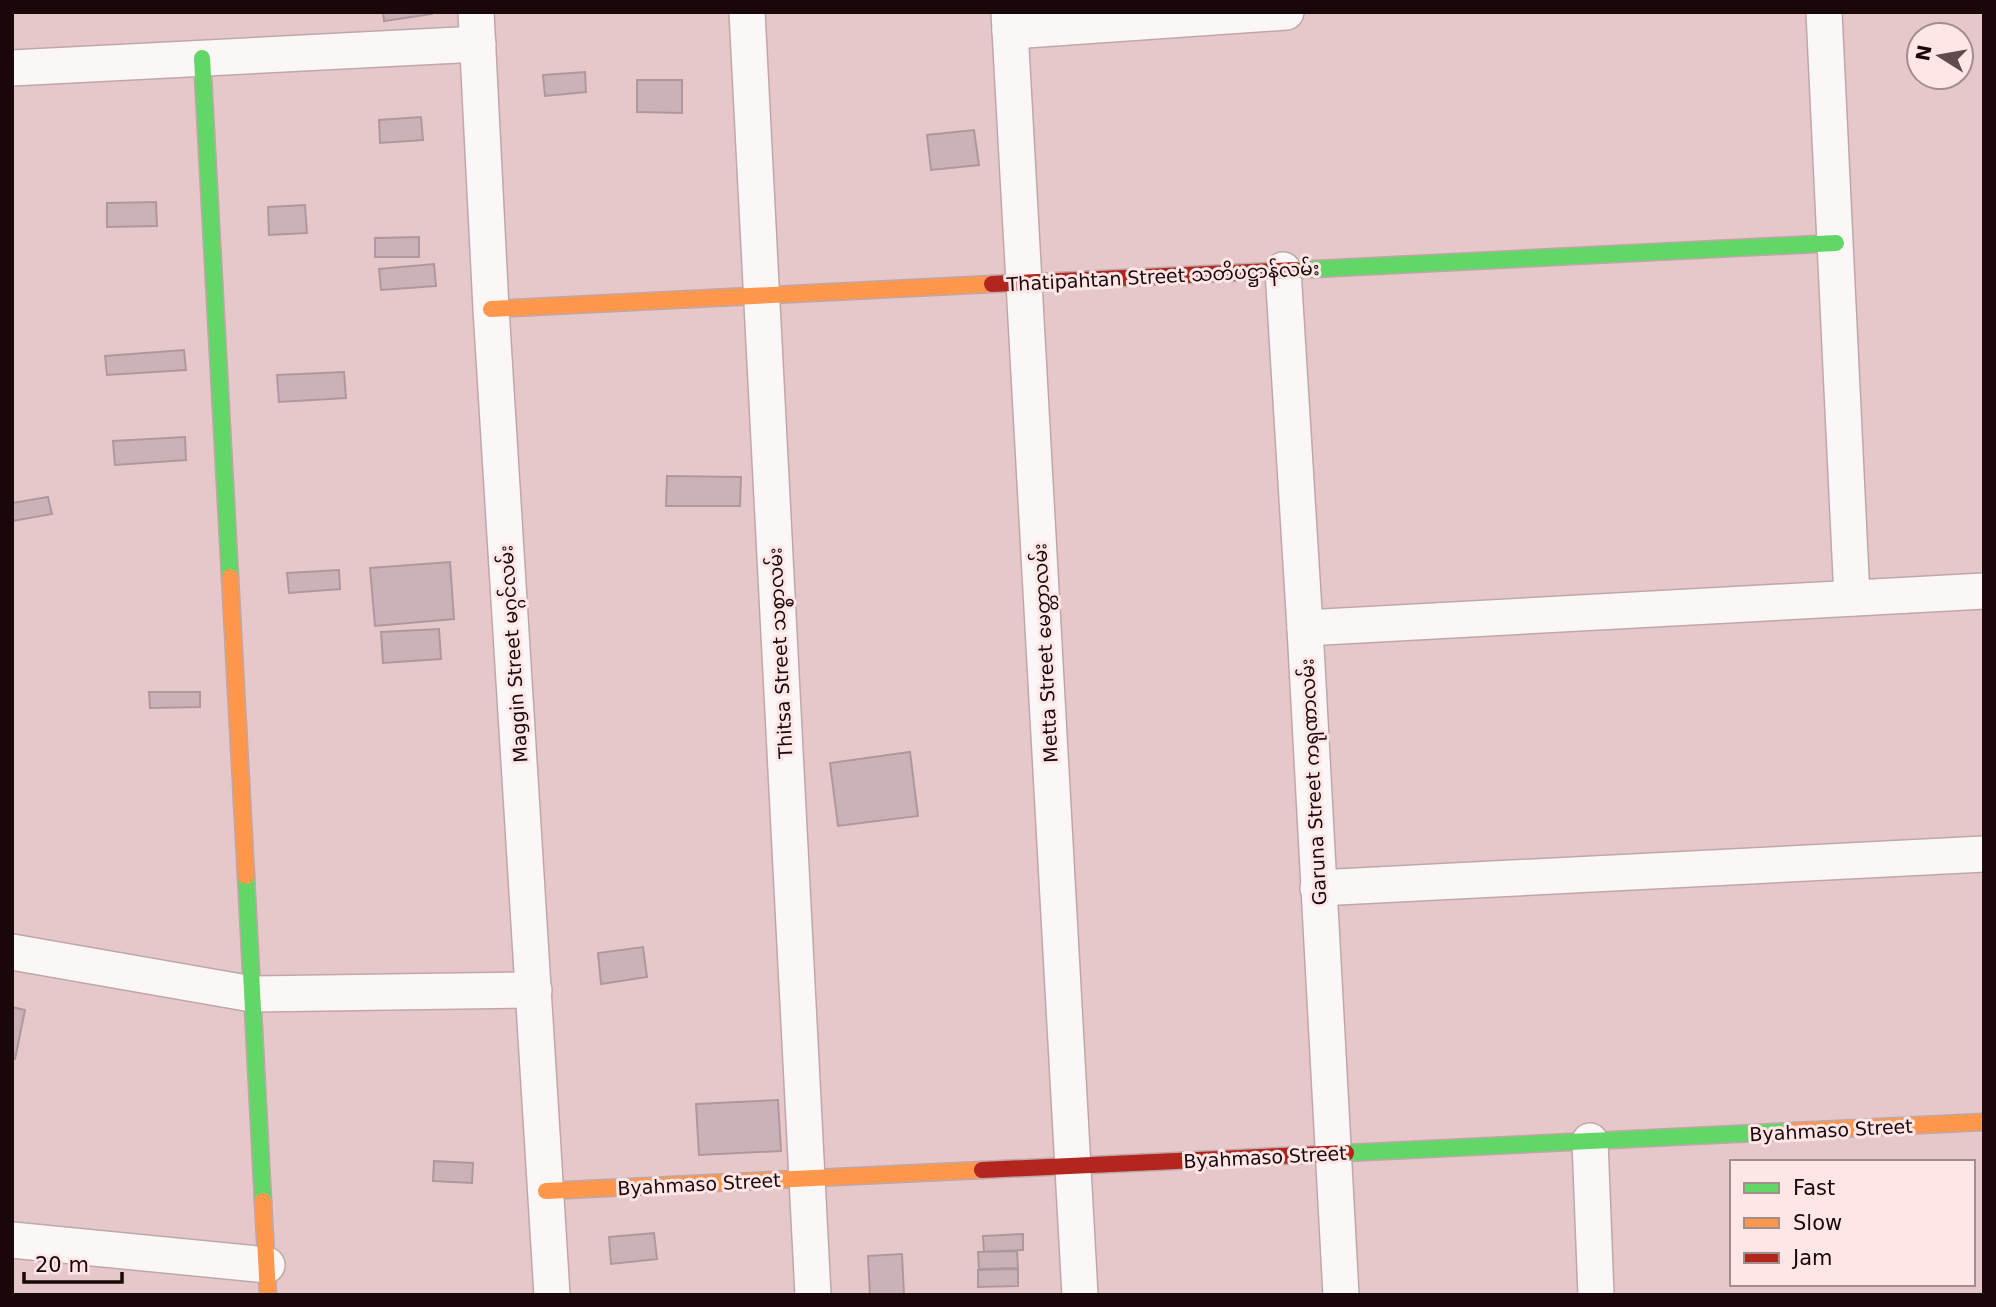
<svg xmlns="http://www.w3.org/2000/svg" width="1996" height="1307" viewBox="0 0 1996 1307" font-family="'DejaVu Sans','Noto Sans Myanmar',sans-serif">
  <rect width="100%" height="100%" fill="#e7c8ca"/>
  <g fill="#cab2b7" stroke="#af989d" stroke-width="2">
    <polygon points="383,12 432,12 432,14 384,21"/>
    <polygon points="585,72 586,92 545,96 543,75"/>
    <polygon points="637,80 682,80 682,113 637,112"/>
    <polygon points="421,117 423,140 380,143 379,120"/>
    <polygon points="974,130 979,165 931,170 927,135"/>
    <polygon points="156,202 157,226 107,227 107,203"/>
    <polygon points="305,205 307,233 269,235 268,207"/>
    <polygon points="419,237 419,257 375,257 375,238"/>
    <polygon points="434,264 436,286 381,290 379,269"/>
    <polygon points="184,350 186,370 107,375 105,356"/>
    <polygon points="344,372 346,398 279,402 277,375"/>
    <polygon points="185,437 186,460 115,465 113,441"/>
    <polygon points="667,476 741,477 740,506 666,506"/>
    <polygon points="48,497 52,514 12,521 12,503"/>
    <polygon points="450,562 454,619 375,626 370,568"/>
    <polygon points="339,570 340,589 289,593 287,573"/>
    <polygon points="439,629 441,659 383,663 381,632"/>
    <polygon points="149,692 200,692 200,707 150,708"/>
    <polygon points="910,752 918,816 838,826 830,763"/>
    <polygon points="643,947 647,977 601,984 598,953"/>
    <polygon points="12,1007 25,1010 15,1059 12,1058"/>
    <polygon points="778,1100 781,1151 699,1155 696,1104"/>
    <polygon points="434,1161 473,1163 472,1183 433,1181"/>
    <polygon points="654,1233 657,1259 611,1264 609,1237"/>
    <polygon points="1023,1234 1023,1250 984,1252 983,1236"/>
    <polygon points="1017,1251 1018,1268 979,1269 978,1252"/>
    <polygon points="902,1254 904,1295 870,1295 868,1256"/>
    <polygon points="1018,1269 1018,1286 978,1287 978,1270"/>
  </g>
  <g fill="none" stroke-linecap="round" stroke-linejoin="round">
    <g stroke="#bfa7a9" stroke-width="38">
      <g id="street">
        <polyline points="476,12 491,309 552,1295"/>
        <polyline points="747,12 813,1295"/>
        <polyline points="1009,12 1080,1295"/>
        <polyline points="1824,12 1852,598"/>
        <polyline points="1010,31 1286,12"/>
        <polyline points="12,68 478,44"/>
        <polyline points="1283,270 1305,628 1341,1295"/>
        <polyline points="1305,628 1984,591"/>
        <polyline points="1318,888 1984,854"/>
        <polyline points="12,952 252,994 534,990"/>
        <polyline points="1590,1141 1596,1295"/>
        <polyline points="12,1240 267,1265"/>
      </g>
    </g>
    <g stroke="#bfa7a9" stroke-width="19">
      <g id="fast">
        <polyline points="202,58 230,577"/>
        <polyline points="1295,270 1836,243"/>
        <polyline points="246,876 263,1201"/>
        <polyline points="1346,1153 1795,1131"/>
      </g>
    </g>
    <g stroke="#bfa7a9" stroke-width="19">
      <g id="slow">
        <polyline points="491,309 992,284"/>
        <polyline points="230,577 246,876"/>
        <polyline points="1795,1131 1984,1122"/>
        <polyline points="546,1191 982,1170"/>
        <polyline points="263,1201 268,1295"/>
      </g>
    </g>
    <g stroke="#bfa7a9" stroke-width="19">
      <g id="jam">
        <polyline points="992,284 1295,270"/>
        <polyline points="982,1170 1346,1153"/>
      </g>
    </g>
    <use href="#street" stroke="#fbf7f7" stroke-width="35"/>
    <use href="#fast" stroke="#63d668" stroke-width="16"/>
    <use href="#slow" stroke="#ff974d" stroke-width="16"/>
    <use href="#jam" stroke="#b3261e" stroke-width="16"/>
  </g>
  <g text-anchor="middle" stroke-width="6" stroke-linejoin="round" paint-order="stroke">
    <g font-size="19" fill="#190709" stroke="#fee6e7">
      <text transform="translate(1163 276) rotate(-3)" y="7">Thatipahtan Street သတိပဋ္ဌာန်လမ်း</text>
      <text transform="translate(780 653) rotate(-93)" y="7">Thitsa Street သစ္စာလမ်း</text>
      <text transform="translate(1045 653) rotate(-93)" y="7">Metta Street မေတ္တာလမ်း</text>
      <text transform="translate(513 654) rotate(-94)" y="7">Maggin Street မဂ္ဂင်လမ်း</text>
      <text transform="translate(1313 782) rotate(-93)" y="7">Garuna Street ကရုဏာလမ်း</text>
      <text transform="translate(1831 1130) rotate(-3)" y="7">Byahmaso Street</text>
      <text transform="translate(1265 1157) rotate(-3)" y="7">Byahmaso Street</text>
      <text transform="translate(699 1184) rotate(-3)" y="7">Byahmaso Street</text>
    </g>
  </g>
  <rect width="1996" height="1307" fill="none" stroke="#190709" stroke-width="28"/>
  <rect x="1730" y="1160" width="245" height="126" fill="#fee6e7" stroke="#a28d8e" stroke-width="2"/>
  <rect x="1744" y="1183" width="35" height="10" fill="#63d668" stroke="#a28d8e" stroke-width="2"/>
  <text x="1793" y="1195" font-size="21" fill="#190709">Fast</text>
  <rect x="1744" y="1218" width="35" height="10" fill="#ff974d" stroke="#a28d8e" stroke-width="2"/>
  <text x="1793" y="1230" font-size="21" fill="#190709">Slow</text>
  <rect x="1744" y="1253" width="35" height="10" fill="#b3261e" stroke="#a28d8e" stroke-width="2"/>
  <text x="1793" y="1265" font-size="21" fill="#190709">Jam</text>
  <g transform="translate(1940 56) rotate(281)"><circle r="33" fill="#fee6e7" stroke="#a28d8e" stroke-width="2"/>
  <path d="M0-5L12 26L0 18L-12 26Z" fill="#614b4d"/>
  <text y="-10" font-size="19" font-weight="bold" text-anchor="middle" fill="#190709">N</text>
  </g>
  <path d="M24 1272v10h98v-10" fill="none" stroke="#190709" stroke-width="3.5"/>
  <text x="35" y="1272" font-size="21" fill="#190709" stroke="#fee6e7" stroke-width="5" paint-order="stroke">20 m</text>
</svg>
